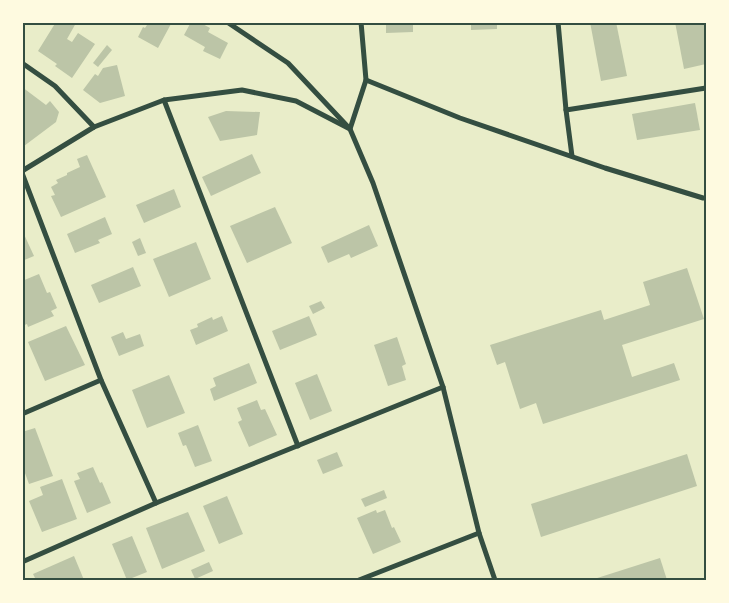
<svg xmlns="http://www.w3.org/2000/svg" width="729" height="603" viewBox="0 0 729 603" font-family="'Fira Sans',sans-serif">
  <rect width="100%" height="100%" fill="#e9edc9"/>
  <g fill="#bcc5a7">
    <polygon points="56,22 75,22 76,23 67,39 72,42 78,33 95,44 72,78 55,66 57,64 38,51"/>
    <polygon points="149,22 172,22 158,48 138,37 143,27 145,28"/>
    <polygon points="191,22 199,22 210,28 208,32 228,43 220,59 203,51 205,47 184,35"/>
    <polygon points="386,22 413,22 413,32 386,33"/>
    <polygon points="471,22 497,22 497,29 471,30"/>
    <polygon points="590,22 616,22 627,76 601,81"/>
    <polygon points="675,22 705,22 706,64 684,69"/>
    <polygon points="107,45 112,50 98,67 93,63"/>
    <polygon points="117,65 125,96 100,103 83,90 95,74 98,76 103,68"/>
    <polygon points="22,87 46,105 50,101 59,112 56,122 24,146 22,143"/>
    <polygon points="695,103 700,130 637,140 632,114"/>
    <polygon points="226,111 260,112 257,135 220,141 208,117"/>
    <polygon points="252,154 261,173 211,196 202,177"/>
    <polygon points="87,155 106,197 61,217 51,196 55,195 51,187 58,183 56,180 67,175 67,173 80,167 77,159"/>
    <polygon points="174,189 181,207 144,223 136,205"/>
    <polygon points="275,207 292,243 247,263 230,226"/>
    <polygon points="105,217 112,234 98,240 100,243 75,253 67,234"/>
    <polygon points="369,225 378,246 351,258 349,254 328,263 321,247"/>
    <polygon points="22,230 34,256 22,261"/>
    <polygon points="140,238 146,253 138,256 132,242"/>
    <polygon points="196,242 211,279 169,297 153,259"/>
    <polygon points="133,267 141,286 99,303 91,285"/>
    <polygon points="687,268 704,319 622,345 632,377 674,363 680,380 543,424 536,403 520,409 505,362 497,365 490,345 601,310 604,320 650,305 643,282"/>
    <polygon points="39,274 47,293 50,292 57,308 51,311 54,316 28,327 27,324 22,326 22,281"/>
    <polygon points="321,301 325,308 313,314 309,306"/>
    <polygon points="222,316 228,331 196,345 190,330 198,327 197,324 212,317 213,320"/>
    <polygon points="309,316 317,335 280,350 272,331"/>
    <polygon points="66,326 85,365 45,381 28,342"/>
    <polygon points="123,332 126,339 140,334 144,346 119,356 111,337"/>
    <polygon points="397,337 406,364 402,366 406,380 388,386 374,345"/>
    <polygon points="249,363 257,383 214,401 210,389 216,386 213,378"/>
    <polygon points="317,374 332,411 310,420 295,383"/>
    <polygon points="169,375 185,413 147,428 132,390"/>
    <polygon points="257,400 261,410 265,409 277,435 249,447 238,422 242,420 237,408"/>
    <polygon points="198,425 212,461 195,467 186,445 183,446 178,433"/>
    <polygon points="35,428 53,476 29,484 22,465 22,432"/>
    <polygon points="337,452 343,466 323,474 317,460"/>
    <polygon points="687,454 697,486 541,537 531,504"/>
    <polygon points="93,467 100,483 102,482 111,503 87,513 74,481 80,479 77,473"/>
    <polygon points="62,479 77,519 42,532 29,501 43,495 40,487"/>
    <polygon points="384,490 387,498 365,507 361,499"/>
    <polygon points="227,496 243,534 219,544 203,506"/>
    <polygon points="376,510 377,513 385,510 392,528 394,527 401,542 373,554 357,518"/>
    <polygon points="188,512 205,551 162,569 146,528"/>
    <polygon points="132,536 147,572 127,580 112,544"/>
    <polygon points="74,556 84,580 36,580 33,574"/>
    <polygon points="660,558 667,580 591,580"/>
    <polygon points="209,562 213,571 195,579 191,570"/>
  </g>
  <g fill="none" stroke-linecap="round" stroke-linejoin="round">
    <g stroke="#344e41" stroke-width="5">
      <polyline points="227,22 288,63 350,129 373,183 443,387 479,533 495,580"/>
      <polyline points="558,22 566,110 572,156"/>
      <polyline points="22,63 55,86 94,127"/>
      <polyline points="366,80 460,118 605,168 703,198 706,198"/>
      <polyline points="164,100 298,446"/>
      <polyline points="566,110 706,88"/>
      <polyline points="22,171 94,127 164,100 242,90 296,101 350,129 366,80 361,22"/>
      <polyline points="22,173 101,380 156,503"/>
      <polyline points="22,414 101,380"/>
      <polyline points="22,562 156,503 443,387"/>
      <polyline points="359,580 479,533"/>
    </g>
  </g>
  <rect width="729" height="603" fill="none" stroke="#fefae0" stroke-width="48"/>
  <rect x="24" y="24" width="681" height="555" fill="none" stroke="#344e41" stroke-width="2"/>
</svg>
